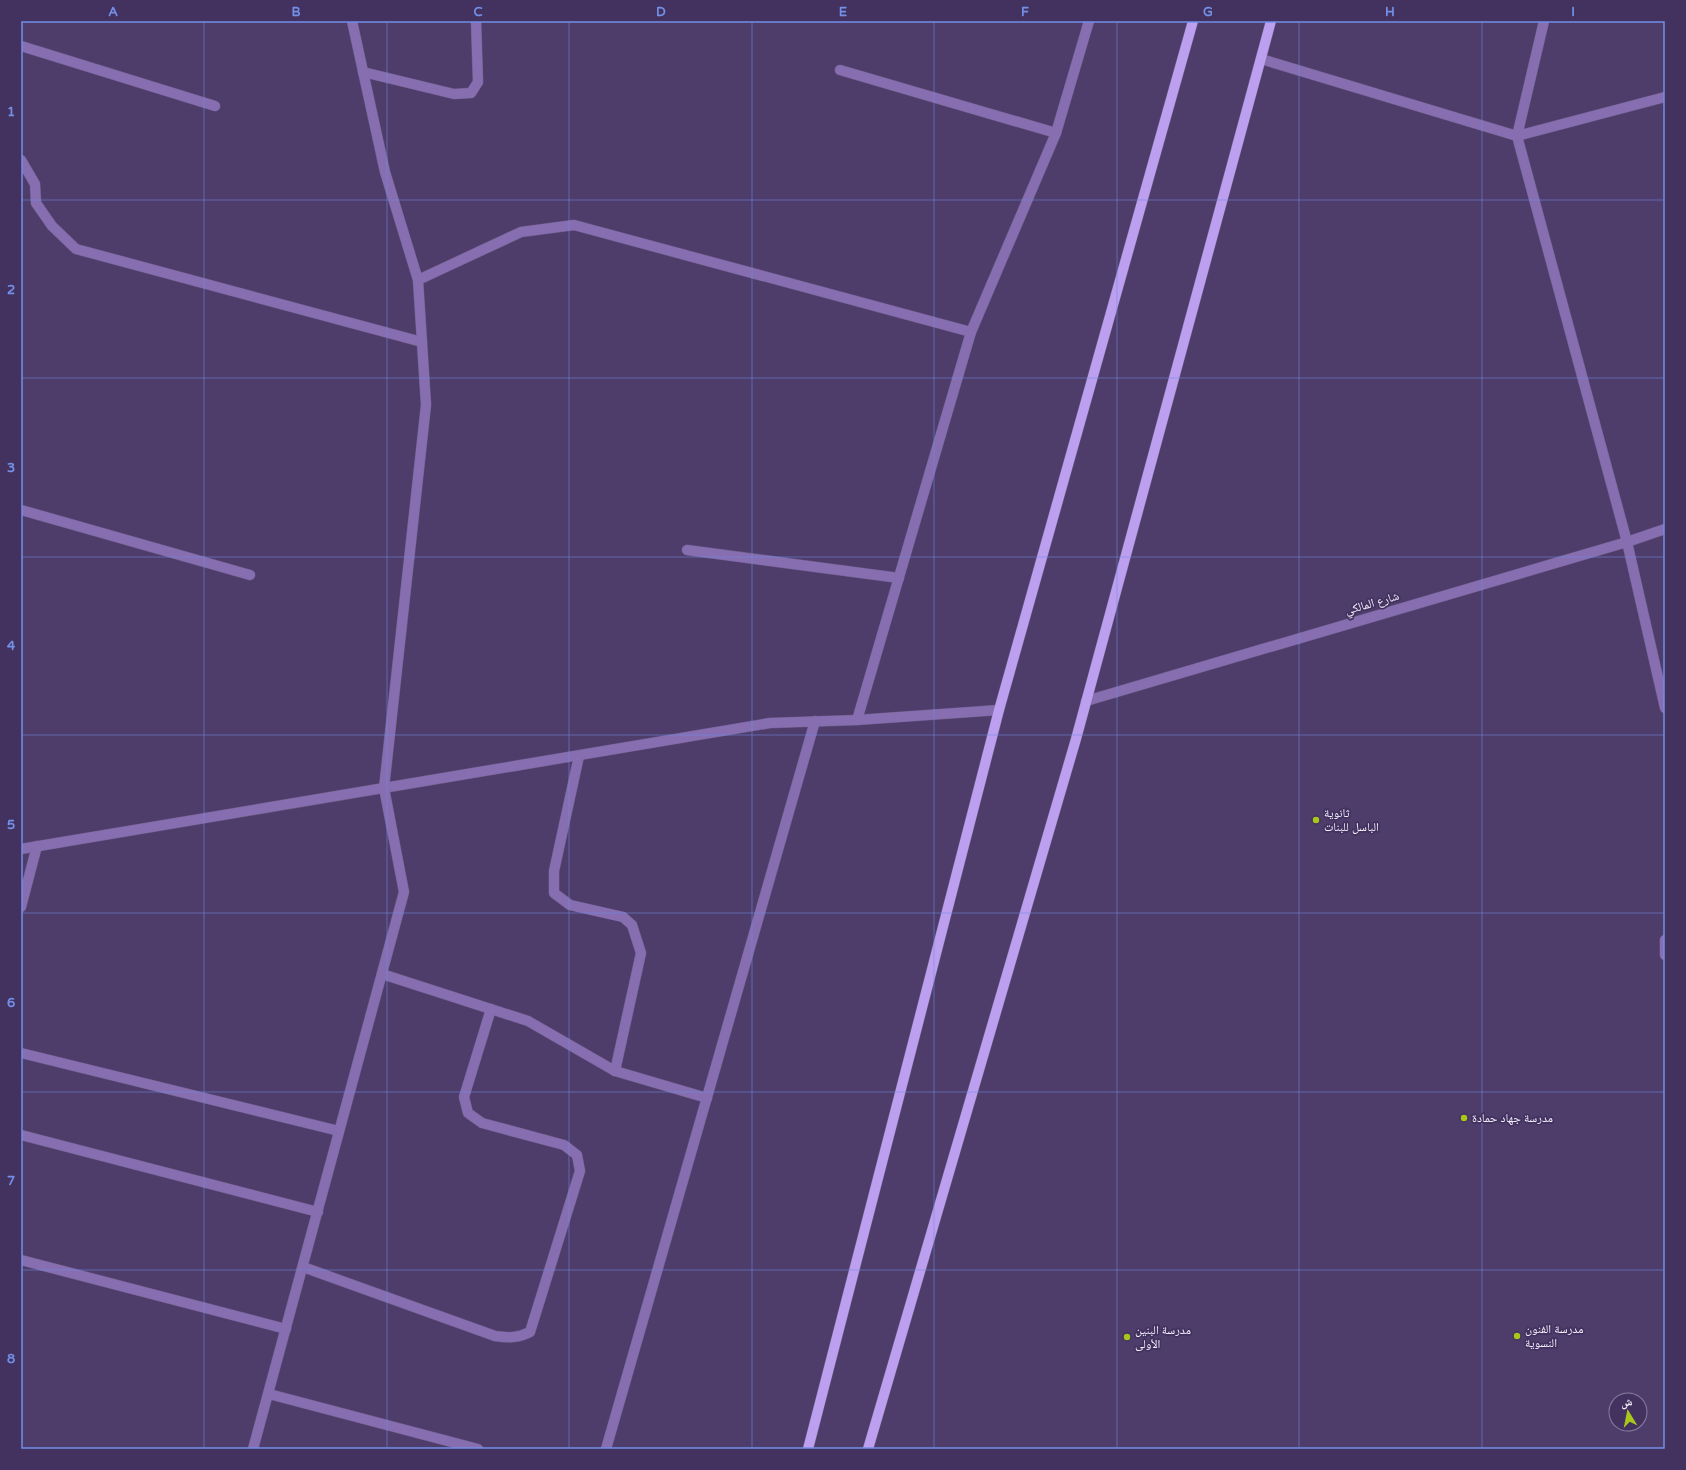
<svg xmlns="http://www.w3.org/2000/svg" width="1686" height="1470" viewBox="0 0 1686 1470" font-family="'Varela Round','Noto Naskh Arabic',sans-serif">
  <rect width="100%" height="100%" fill="#4e3c6b"/>
  <g fill="none" stroke-linecap="round" stroke-linejoin="round">
    <g stroke="#695982" stroke-width="11">
      <g id="minor">
        <polyline points="1544,21 1517,136 1627,542 1665,708"/>
        <polyline points="21,46 215,106"/>
        <polyline points="1261,59 1517,136 1665,97"/>
        <polyline points="840,70 1056,133"/>
        <polyline points="363,72 454,94 471,93 478,82 476,21"/>
        <polyline points="21,160 35,184 36,203 52,226 76,249 422,342"/>
        <polyline points="418,280 521,232 574,225 971,332"/>
        <polyline points="21,510 250,575"/>
        <polyline points="687,550 899,578"/>
        <polyline points="1086,701 1627,542 1665,529"/>
        <polyline points="857,720 971,332 1056,133 1089,21"/>
        <polyline points="579,756 554,871 554,893 570,905 623,917 632,925 641,953 615,1071"/>
        <polyline points="21,849 770,723 857,720 999,710"/>
        <polyline points="21,907 37,846"/>
        <polyline points="1665,940 1665,955"/>
        <polyline points="382,974 528,1021 615,1071 707,1098"/>
        <polyline points="21,1053 339,1131"/>
        <polyline points="21,1135 318,1212"/>
        <polyline points="21,1260 286,1329"/>
        <path d="M303,1267L495,1336C509,1338 518,1338 530,1332L580,1171L577,1155L564,1145L482,1123L468,1113L464,1097L491,1009"/>
        <polyline points="269,1394 478,1449"/>
        <polyline points="253,1449 404,892 384,788 426,405 418,280 385,172 352,21"/>
        <polyline points="606,1449 815,721"/>
      </g>
    </g>
    <g stroke="#695982" stroke-width="11">
      <g id="primary">
        <polyline points="808,1449 999,710 1193,21"/>
        <polyline points="868,1449 1076,739 1271,21"/>
      </g>
    </g>
    <use href="#minor" stroke="#866eb1" stroke-width="10"/>
    <use href="#primary" stroke="#bc9fef" stroke-width="10"/>
  </g>
  <path fill="none" stroke="#738fe7" stroke-width="1" stroke-opacity="0.55" d="M204,21V1449M387,21V1449M569,21V1449M752,21V1449M934,21V1449M1117,21V1449M1299,21V1449M1482,21V1449M21,200H1665M21,378H1665M21,557H1665M21,735H1665M21,913H1665M21,1092H1665M21,1270H1665"/>
  <g fill="#a9c71a" stroke="#433260" stroke-width="1.5">
    <circle cx="1316" cy="820" r="4"/>
    <circle cx="1464" cy="1118" r="4"/>
    <circle cx="1517" cy="1336" r="4"/>
    <circle cx="1127" cy="1337" r="4"/>
  </g>
  <g text-anchor="middle" stroke-width="3.5" stroke-linejoin="round" paint-order="stroke">
    <g font-size="12" fill="#f5f1fd" stroke="#433260">
      <text transform="translate(1372 603) rotate(-16)" y="4">شارع المالكي</text>
    </g>
    <g font-size="12" fill="#f5f1fd" stroke="#433260" text-anchor="start">
      <text x="1324" y="817">ثانوية<tspan x="1324" dy="14">الباسل للبنات</tspan></text>
      <text x="1472" y="1122">مدرسة جهاد حمادة</text>
      <text x="1525" y="1333">مدرسة الفنون<tspan x="1525" dy="14">النسوية</tspan></text>
      <text x="1135" y="1334">مدرسة البنين<tspan x="1135" dy="14">الأولى</tspan></text>
    </g>
  </g>
  <rect width="1686" height="1470" fill="none" stroke="#433260" stroke-width="44"/>
  <g transform="translate(1628 1412) rotate(350)"><circle r="19" fill="#433260" stroke="#8a7e9f"/>
  <path d="M0-3L7 15L0 10L-7 15Z" fill="#a9c71a"/>
  <text y="-6" font-size="11" font-weight="bold" text-anchor="middle" fill="#f5f1fd">ش</text>
  </g>
  <rect x="22" y="22" width="1642" height="1426" fill="none" stroke="#738fe7" stroke-width="1.5"/>
  <g font-size="13" text-anchor="middle" font-weight="bold" fill="#738fe7">
    <text x="113" y="16">A</text>
    <text x="296" y="16">B</text>
    <text x="478" y="16">C</text>
    <text x="661" y="16">D</text>
    <text x="843" y="16">E</text>
    <text x="1025" y="16">F</text>
    <text x="1208" y="16">G</text>
    <text x="1390" y="16">H</text>
    <text x="1573" y="16">I</text>
    <text x="11" y="116">1</text>
    <text x="11" y="294">2</text>
    <text x="11" y="472">3</text>
    <text x="11" y="650">4</text>
    <text x="11" y="829">5</text>
    <text x="11" y="1007">6</text>
    <text x="11" y="1185">7</text>
    <text x="11" y="1363">8</text>
  </g>
</svg>
